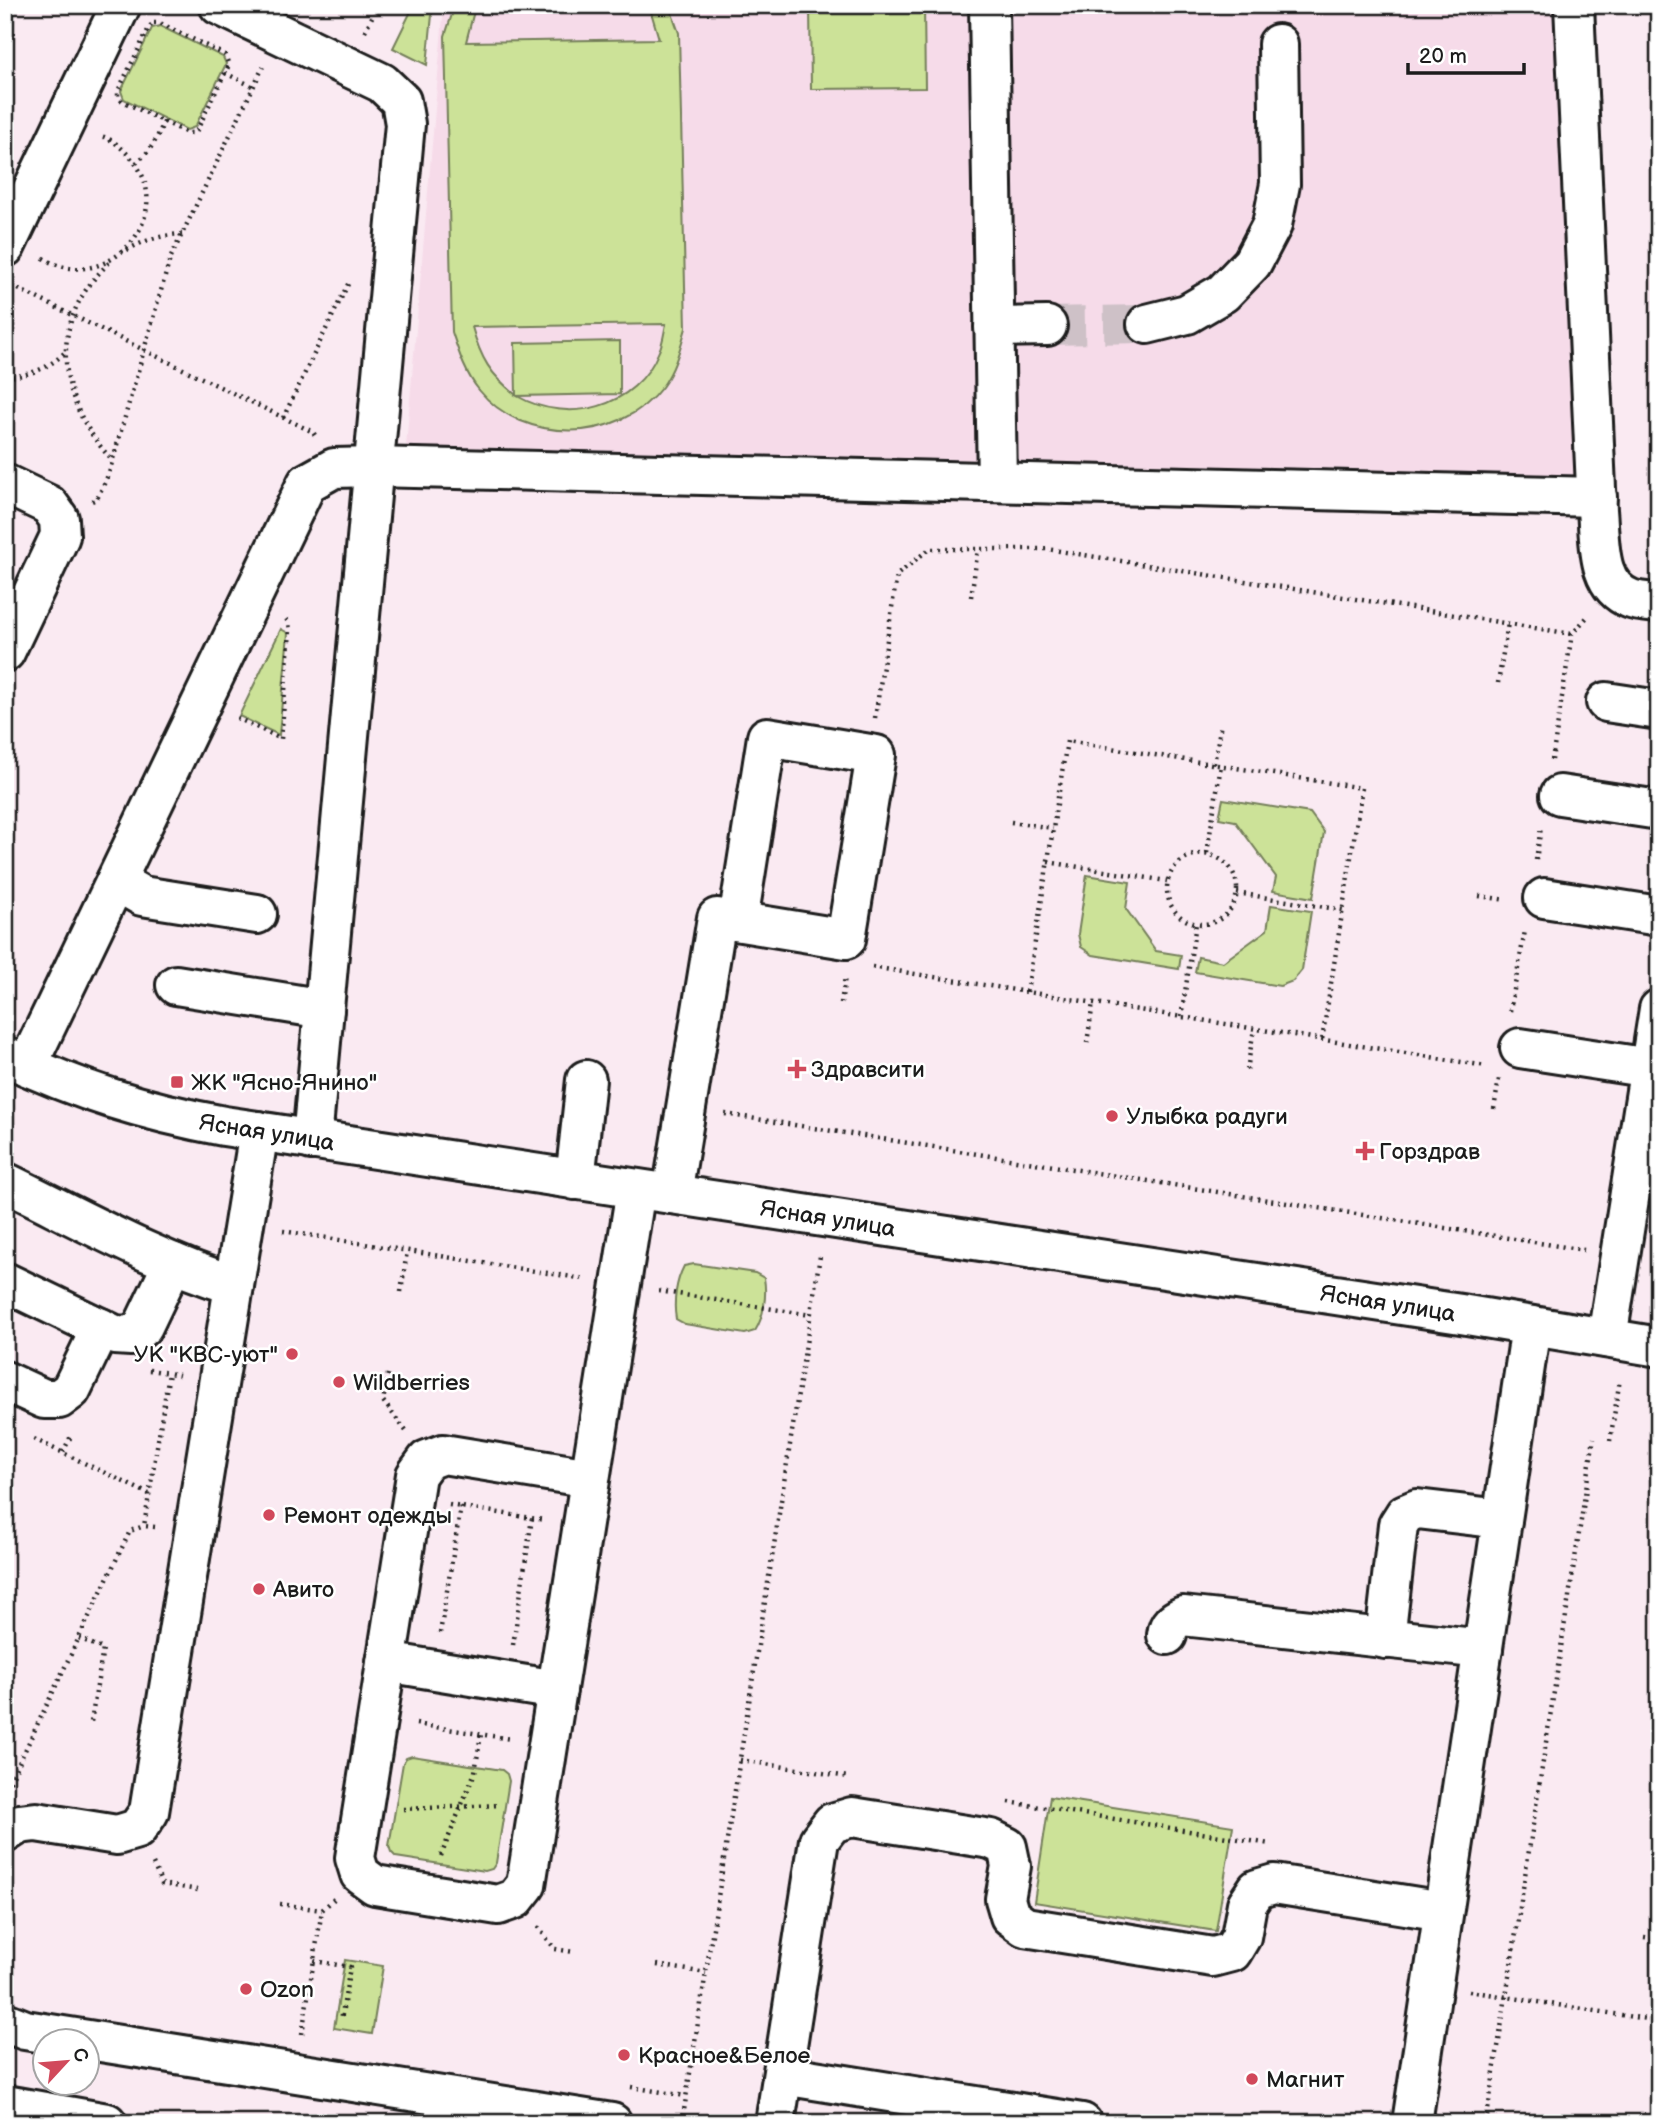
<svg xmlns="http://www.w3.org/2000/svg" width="1664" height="2128" viewBox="0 0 1664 2128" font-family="'Balsamiq Sans',sans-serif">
  <rect width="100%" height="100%" fill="#faeaf2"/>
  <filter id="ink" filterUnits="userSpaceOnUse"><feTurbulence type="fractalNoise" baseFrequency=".0143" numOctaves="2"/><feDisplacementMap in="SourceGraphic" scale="14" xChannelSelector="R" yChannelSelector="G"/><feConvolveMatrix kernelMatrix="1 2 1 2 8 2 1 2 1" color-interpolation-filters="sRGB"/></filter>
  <g filter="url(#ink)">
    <polygon fill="#f6dbe9" points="444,5 1591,5 1614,511 403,481"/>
    <g fill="#cce298" stroke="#747f5a" stroke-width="2" fill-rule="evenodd">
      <polygon points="414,5 433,5 427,65 393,48"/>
      <path d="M455,5H479L473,15L466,42L659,39L651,12L646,5H669L679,33L686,328C680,349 675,369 662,387C620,444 523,445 479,390C465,373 459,353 452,332L445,36ZM666,324C664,333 663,343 659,351C636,409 568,425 517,396L620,394V341L515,343L516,395C490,374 481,359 472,327Z"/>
      <polygon points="810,5 924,5 925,88 811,89"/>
      <polygon points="160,26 223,57 226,64 195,127 187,130 124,99 121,91 152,28"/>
      <polygon points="281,629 288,633 279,735 239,716"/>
      <polygon points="1223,799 1310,813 1324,832 1313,898 1273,891 1276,877 1235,821 1219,818"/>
      <polygon points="1087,875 1130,882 1126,909 1156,951 1181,955 1179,969 1093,955 1081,947 1078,934"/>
      <polygon points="1271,905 1311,911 1302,970 1293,981 1280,986 1195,972 1198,957 1223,962 1267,930"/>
      <path d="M694,1264L755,1273L764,1278C767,1295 764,1317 755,1331L745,1334L685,1324L676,1319C673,1302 676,1281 684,1266Z"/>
      <polygon points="412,1756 502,1770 507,1774 509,1781 496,1863 492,1869 485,1871 396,1857 391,1852 389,1846 403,1763 406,1758"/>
      <polygon points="1050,1797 1233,1826 1216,1931 1034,1902"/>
      <polygon points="345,1960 383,1966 372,2034 334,2028"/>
    </g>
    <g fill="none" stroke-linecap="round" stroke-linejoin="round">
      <polyline stroke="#cec1c7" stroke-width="38" stroke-dasharray="38 19" stroke-linecap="butt" points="1047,326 1147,324"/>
      <g stroke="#1c1c1c" stroke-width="44">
        <g id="minor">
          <polyline points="219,5 382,83 401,101 405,124 312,1140"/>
          <polyline points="989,5 997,482"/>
          <path d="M1574,5L1597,510C1600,542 1596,586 1631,599C1639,602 1650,602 1659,603"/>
          <polyline points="5,247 121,5"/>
          <polyline points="1147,324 1187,314 1223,293 1252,263 1272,225 1280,184 1278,44"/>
          <polyline points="994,327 1047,326"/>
          <polyline points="5,484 49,505 59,519 60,536 5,652"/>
          <polyline points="1606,702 1659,710"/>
          <polyline points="1560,795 1659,810"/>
          <polyline points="116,881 142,896 257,914"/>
          <polyline points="1544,898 1659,916"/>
          <polyline points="176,985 324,1009"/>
          <polyline points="1520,1048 1650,1068"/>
          <path d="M5,1056C80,1091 143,1111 224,1126L1461,1314L1659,1347"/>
          <polyline points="27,1066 307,483 334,468 373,467 1597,497"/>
          <polyline points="575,1180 586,1080"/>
          <path d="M5,1182C79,1218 155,1261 234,1285"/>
          <polyline points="672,1194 717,918 846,939 876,755 767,737 738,921"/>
          <polyline points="5,1282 115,1335 131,1336 143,1326 173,1263"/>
          <polyline points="1607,1338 1659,1009"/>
          <polyline points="5,1381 44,1399 59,1399 71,1390 101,1328"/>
          <polyline points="590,1478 443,1454 427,1460 416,1475 355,1858 360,1874 375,1885 498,1905 515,1899 526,1885 636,1189"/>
          <path d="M1167,1635C1168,1624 1174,1620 1183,1616L1483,1649"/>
          <polyline points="1385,1639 1398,1525 1405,1514 1417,1509 1502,1519"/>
          <polyline points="386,1662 557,1690"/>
          <polyline points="5,1833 19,1824 36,1822 117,1835 137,1829 149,1812 259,1131"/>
          <polyline points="5,2022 25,2030 612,2123"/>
          <polyline points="783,2075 1082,2123"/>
          <polyline points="5,2105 107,2123"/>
          <polyline points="775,2123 819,1840 832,1823 852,1817 991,1839 1007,1847 1011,1866 1005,1899 1010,1916 1025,1927 1213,1957 1232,1952 1241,1937 1247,1904 1257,1889 1274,1884 1443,1911"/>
          <polyline points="1412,2123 1531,1326"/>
        </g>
      </g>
      <g stroke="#1c1c1c" stroke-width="4.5" stroke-dasharray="2 5" stroke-linecap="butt">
        <polygon points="154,23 160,23 225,55 229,65 197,130 192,133 187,133 122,101 118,97 118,91 150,26"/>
        <polyline points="365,31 378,5"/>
        <polyline points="225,73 254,87"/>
        <path d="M136,163C151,151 157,139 164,121"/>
        <path d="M127,250C145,240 162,235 182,234"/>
        <path d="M43,258C106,298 181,215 131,158C123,149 113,139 101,136"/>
        <path d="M109,263C45,323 57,401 113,461"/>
        <polyline points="12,286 313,432 315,435"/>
        <path d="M5,377C28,376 48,369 64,353"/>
        <polyline points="283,418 350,280"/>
        <polyline points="92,501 97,499 109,473 170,259 263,67"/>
        <polyline points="971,597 978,549"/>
        <polyline points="1498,683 1508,623"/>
        <polyline points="237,718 281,739 290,631 289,623 284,616"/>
        <polyline points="875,718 897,575 929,549 1047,549 1572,634"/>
        <polyline points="1552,760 1572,634 1589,615"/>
        <polyline points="1214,764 1221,723"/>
        <polyline points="1011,822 1053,828"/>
        <polyline points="1207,853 1221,765"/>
        <circle cx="1202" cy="889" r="35"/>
        <polyline points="1536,860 1541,827"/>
        <polyline points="1048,862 1167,881"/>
        <polyline points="1237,893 1343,910"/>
        <polyline points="1479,896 1506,900"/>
        <polyline points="872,967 1486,1066"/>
        <polyline points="1027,992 1067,741 1362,788 1322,1040"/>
        <polyline points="841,1003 845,977"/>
        <polyline points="1510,1011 1525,931"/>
        <polyline points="1181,1017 1196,924"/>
        <polyline points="1087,1043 1093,1003"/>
        <polyline points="1247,1070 1254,1029"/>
        <polyline points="1494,1109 1499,1079"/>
        <polyline points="725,1114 1584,1250"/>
        <polyline points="5,1119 13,1102"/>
        <polyline points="283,1231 585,1279"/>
        <polyline points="659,1291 811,1315"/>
        <polyline points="401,1292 407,1251"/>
        <polyline points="149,1370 169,1373"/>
        <polyline points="388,1374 383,1401 406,1431"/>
        <polyline points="34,1439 149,1494"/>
        <polyline points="1610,1441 1620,1379"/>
        <polyline points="63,1452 71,1436"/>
        <polyline points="449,1505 544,1520"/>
        <polyline points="155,1527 144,1526 169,1373 179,1375"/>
        <polyline points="440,1633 461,1506"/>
        <polyline points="79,1638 103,1649 91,1722"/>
        <polyline points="513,1645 532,1518"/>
        <polyline points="416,1724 511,1739"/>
        <polyline points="740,1760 848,1777"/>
        <polyline points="7,1788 130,1531 144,1526"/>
        <polyline points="1009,1802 1270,1844"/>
        <polyline points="403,1809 499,1805"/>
        <polyline points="441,1856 475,1772 481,1734"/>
        <polyline points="153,1864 162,1884 198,1890"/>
        <polyline points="280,1904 322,1910"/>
        <polyline points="538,1927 555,1949 574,1952"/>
        <polyline points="1644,1937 1659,1939"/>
        <polyline points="314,1961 350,1967 341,2020"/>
        <polyline points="657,1965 706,1973"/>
        <polyline points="1469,1991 1659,2021"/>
        <polyline points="302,2034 322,1910 334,1899"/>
        <polyline points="631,2087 686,2096"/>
        <polyline points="682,2123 820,1256"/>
        <polyline points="1486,2123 1594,1438"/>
      </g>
      <use href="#minor" stroke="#fff" stroke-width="38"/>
    </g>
  </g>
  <g fill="#d1495b" stroke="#fff" stroke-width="2.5">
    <path d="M793.5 1058.5h7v7h7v7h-7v7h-7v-7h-7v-7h7z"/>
    <rect x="170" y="1075" width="14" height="14" rx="3.5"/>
    <circle cx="1112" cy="1116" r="7"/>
    <path d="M1361.5 1140.5h7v7h7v7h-7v7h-7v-7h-7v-7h7z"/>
    <circle cx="292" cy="1354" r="7"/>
    <circle cx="339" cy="1382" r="7"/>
    <circle cx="269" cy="1515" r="7"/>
    <circle cx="259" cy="1589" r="7"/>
    <circle cx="246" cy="1989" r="7"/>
    <circle cx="624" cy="2055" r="7"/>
    <circle cx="1252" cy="2079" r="7"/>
  </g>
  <g text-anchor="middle" stroke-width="5" stroke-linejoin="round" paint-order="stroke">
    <g font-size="23" fill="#1c1c1c" stroke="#fff" text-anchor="start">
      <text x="811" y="1077">Здравсити</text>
      <text x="191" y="1090">ЖК "Ясно-Янино"</text>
      <text x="1126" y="1124">Улыбка радуги</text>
      <text x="1379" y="1159">Горздрав</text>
      <text x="278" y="1362" text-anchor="end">УК "КВС-уют"</text>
      <text x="353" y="1390">Wildberries</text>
      <text x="283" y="1523">Ремонт одежды</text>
      <text x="273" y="1597">Авито</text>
      <text x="260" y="1997">Ozon</text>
      <text x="638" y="2063">Красное&amp;Белое</text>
      <text x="1266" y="2087">Магнит</text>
    </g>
    <g font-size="23" fill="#1c1c1c" stroke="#fff">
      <text transform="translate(267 1132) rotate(9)" y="8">Ясная улица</text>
      <text transform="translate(828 1218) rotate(9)" y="8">Ясная улица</text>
      <text transform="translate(1388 1303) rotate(9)" y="8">Ясная улица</text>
    </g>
  </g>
  <rect width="1664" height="2128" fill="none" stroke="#fff" stroke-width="28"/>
  <rect x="14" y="14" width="1636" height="2100" fill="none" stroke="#1c1c1c" stroke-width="2.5" filter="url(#ink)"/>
  <g transform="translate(66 2062) rotate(64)"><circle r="33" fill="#ffffff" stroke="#a4a4a4" stroke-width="2"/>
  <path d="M0-5L12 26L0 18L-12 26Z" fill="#d1495b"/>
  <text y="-10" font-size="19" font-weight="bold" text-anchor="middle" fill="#1c1c1c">С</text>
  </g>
  <path d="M1408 63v10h116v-10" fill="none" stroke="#1c1c1c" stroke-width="3.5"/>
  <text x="1419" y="63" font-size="21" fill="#1c1c1c" stroke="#ffffff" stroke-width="5" paint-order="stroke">20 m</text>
</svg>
